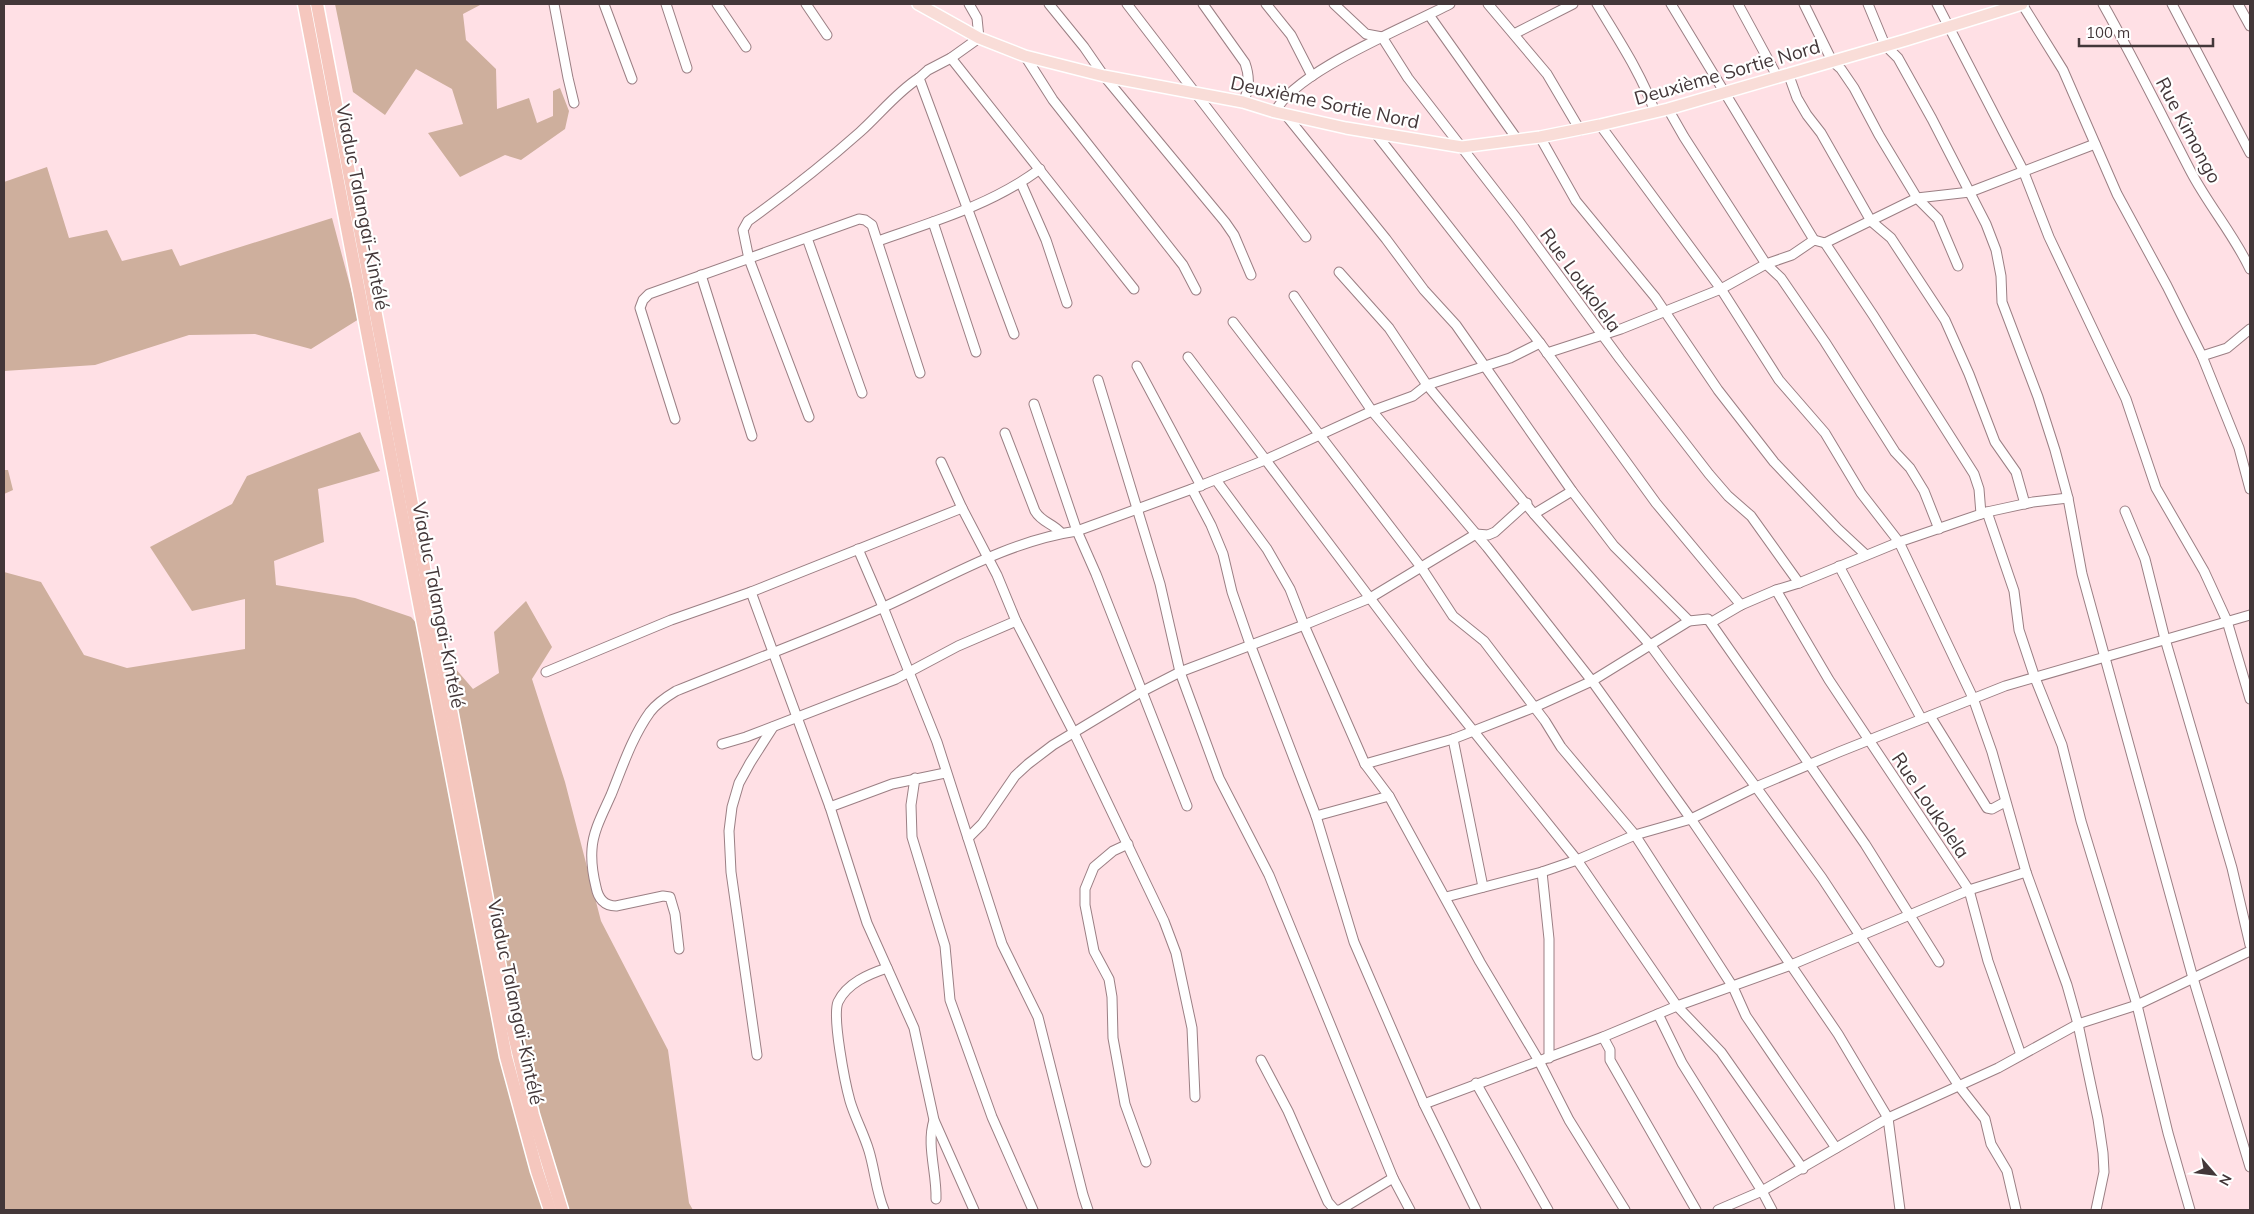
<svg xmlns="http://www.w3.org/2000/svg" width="2254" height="1214" viewBox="0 0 2254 1214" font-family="Mulish,sans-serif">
  <rect width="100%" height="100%" fill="#ffe0e5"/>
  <g fill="#ceaf9d">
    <polygon points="335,4 482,4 463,14 466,40 496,69 497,109 529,98 537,123 553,116 553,91 560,88 569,111 565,129 521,160 505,155 460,177 428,133 463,124 452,89 416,69 385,115 353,92"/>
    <polygon points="47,167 69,238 107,230 122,261 172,249 180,266 332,218 359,319 311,349 255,334 189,335 95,365 4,371 4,182"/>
    <polygon points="360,432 380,471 318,489 324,542 274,561 276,585 355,598 411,617 473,689 499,673 494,632 526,601 552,647 532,679 565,782 601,921 668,1050 689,1203 693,1210 4,1210 4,572 41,582 84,655 127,668 245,649 245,599 192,611 150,547 232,504 247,476"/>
    <polygon points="4,470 8,470 13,490 4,494"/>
  </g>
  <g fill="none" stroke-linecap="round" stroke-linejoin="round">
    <g stroke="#9b7f84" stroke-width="11">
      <g id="minor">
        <polyline points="554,4 568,78 574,103"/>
        <polyline points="604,4 632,79"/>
        <polyline points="666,4 687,68"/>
        <polyline points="717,4 746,47"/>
        <polyline points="806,4 827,35"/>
        <polyline points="969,4 977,18 979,38 951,58 928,70 919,78 1014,334"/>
        <polyline points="1049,4 1084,47 1104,76 1225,222 1234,235 1251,275"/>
        <polyline points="1127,4 1306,237"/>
        <path d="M1203,4L1245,63C1250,77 1250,89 1243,102"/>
        <polyline points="1266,4 1291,35 1312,76"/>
        <polyline points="1334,4 1366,34 1382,37 1408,78 1518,220 1620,359 1709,474 1728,496 1751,516 1799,583"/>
        <polyline points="1488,4 1547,74 1580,130"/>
        <path d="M1597,4C1618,39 1641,73 1655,112"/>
        <polyline points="1671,4 1814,240"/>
        <polyline points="1738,4 1777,76"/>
        <polyline points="1804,4 1832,61 1841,69 1854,88 1879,135 1917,198 1938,219 1958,266"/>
        <polyline points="1868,4 1885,45 1898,58 1932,119 1986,224 1996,250 2001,276 2002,302 2038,397 2055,450 2068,498 2082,574 2193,978 2250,1167"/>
        <polyline points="1937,4 2023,170 2049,237 2126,399 2156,488 2204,571 2227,621 2250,699"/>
        <polyline points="2022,4 2063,70 2117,194 2167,286 2202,356 2239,448 2250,489"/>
        <path d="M2103,4C2134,59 2162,116 2191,172C2209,206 2234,235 2250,269"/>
        <polyline points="2172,4 2250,153"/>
        <polyline points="2238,4 2250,26"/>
        <polyline points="1429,15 1517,139"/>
        <polyline points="1514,34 1573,4"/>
        <polyline points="1025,56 1053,100 1183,265 1196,290"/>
        <polyline points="951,58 1134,289"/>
        <polyline points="1788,73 1797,98 1807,115 1821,133 1871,221 1891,238 1945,320 1969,374 1995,442 2016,472 2025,504"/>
        <polyline points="1668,109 1684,137 1766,264 1781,278 1825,342 1895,452 1910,468 1924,491 1939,529"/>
        <path d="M1275,112C1295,71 1407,27 1450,4"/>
        <polyline points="1285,114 1386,239 1424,290 1456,325 1572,491 1614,546 1689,621"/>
        <polyline points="1600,125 1721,289 1779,380 1825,433 1861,493 1899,542 1973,698 1992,752 2026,872 2067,985 2078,1024 2098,1119 2103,1153 2104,1172 2096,1210"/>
        <polyline points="1376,134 1540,343 1656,503 1741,605"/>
        <polyline points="1540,137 1576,201 1655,297 1718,390 1774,462 1838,529 1866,555"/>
        <polyline points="1021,183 1046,240 1067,303"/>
        <polyline points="933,222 976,352"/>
        <polyline points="807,238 862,393"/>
        <path d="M878,241C935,221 991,205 1040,169"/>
        <polyline points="1825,243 1873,315 1974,474 1979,489 1981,514"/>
        <polyline points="1339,272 1389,328 1427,385 1534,514 1651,646 1756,787 1822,878 1959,1086 1985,1119 1991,1144 2007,1171 2016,1210"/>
        <polyline points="701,275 752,436"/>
        <polyline points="1294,296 1372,411 1487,547 1592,681 1691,819 1838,1034 1888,1118 1900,1210"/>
        <polyline points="1233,322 1421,567 1453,616 1484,641 1545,721 1561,747 1635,835 1733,987 1746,1016 1836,1148"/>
        <polyline points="1547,353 1621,329 1721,289 1766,264 1792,255 1814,240 1825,243 1917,198 1970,192 2095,144"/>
        <polyline points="2202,356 2227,348 2250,329"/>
        <polyline points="1188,357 1422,667 1577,860 1677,1006 1721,1052 1803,1169"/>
        <polyline points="1137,366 1201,486"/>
        <polyline points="1098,380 1160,584 1180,672 1219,778 1269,875 1393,1178 1410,1210"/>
        <polyline points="1034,404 1077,531 1096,574 1187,806"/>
        <path d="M809,417L749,259L743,230L748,221C787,193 824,164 860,132C880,114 897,92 919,78"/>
        <polyline points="675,419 640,308 643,300 649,294 859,219 865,220 872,225 920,373"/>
        <path d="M1005,433L1035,511C1042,523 1053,523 1061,533"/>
        <polyline points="941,462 962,508 997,575 1016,621 1074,733 1164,921 1176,953 1192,1028 1195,1097"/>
        <polyline points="1216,480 1267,549 1290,589 1304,625 1365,764 1389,796 1480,962 1539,1061 1569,1120 1625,1210"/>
        <polyline points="1192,489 1211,525 1223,554 1232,592 1250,644 1316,816 1354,942 1424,1104 1476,1210"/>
        <polyline points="2125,511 2145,559 2165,639 2232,868 2250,945"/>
        <polyline points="1987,512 2014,591 2019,630 2035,678 2062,745 2081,821 2137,1005 2168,1133 2190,1210"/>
        <polyline points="1534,514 1572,491"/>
        <polyline points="858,549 883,607 937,742 1002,944 1038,1017 1083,1195 1088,1210"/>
        <polyline points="1839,566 1921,718"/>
        <polyline points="1776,590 1829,680 1969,890 1988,961 2021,1055"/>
        <polyline points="751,592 830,807 867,923 914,1028 934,1120 974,1210"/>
        <polyline points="1712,622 1741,605 1776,590 1799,583 1899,542 1987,512 2033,502 2068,498"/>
        <polyline points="546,672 671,620 751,592 962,508"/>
        <polyline points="1930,716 1987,808 1992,809 2005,802"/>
        <polyline points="1453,739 1483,887"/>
        <polyline points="722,744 746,737 896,679 958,646 1016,621"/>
        <polyline points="1365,764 1453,739 1535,707 1592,681 1689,621 1708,619 1865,844 1939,962"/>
        <polyline points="915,778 911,805 912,837 945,946 950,1000 992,1117 1033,1210"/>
        <polyline points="830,807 892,784 945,773"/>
        <polyline points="1316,816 1389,796"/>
        <polyline points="968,838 982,824 1015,776 1028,764 1053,745 1141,692 1180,672 1304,625 1370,598 1476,534 1488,535 1495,532 1527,503"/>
        <polyline points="1128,844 1113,851 1094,867 1085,889 1085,905 1094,951 1109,979 1112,997 1113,1038 1125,1104 1146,1162"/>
        <polyline points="1542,872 1549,939 1549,1058"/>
        <polyline points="1446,897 1542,872 1577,860 1635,835 1691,819 1756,787 1839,752 2005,686 2250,615"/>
        <path d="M679,949L675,914L670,897L663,896L616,906C604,906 598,898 596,887C593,875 591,862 592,849C593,831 603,813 611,795C622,768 632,737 650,712C657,703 666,697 676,691C745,663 816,637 884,607C946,579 1008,541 1077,531L1192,489L1265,460L1372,411L1413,396L1427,385L1510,358L1540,343"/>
        <polyline points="1658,1014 1682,1063 1762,1191 1772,1210"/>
        <polyline points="1603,1037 1610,1050 1610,1060 1696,1210"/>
        <polyline points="757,1055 731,872 729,831 732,807 739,783 750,763 773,727"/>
        <polyline points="1261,1060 1288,1111 1328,1202 1335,1210 1340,1210 1393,1178"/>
        <polyline points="1476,1083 1548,1210"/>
        <polyline points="1424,1104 1603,1037 1677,1006 1791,965 1969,890 2026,872"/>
        <path d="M934,1120C926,1145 937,1173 936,1199"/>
        <path d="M884,1210C876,1191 875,1171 869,1151C864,1134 855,1118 850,1101C845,1083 832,1017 838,1002C847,983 869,974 887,968"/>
        <polyline points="1718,1210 1762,1191 1888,1118 1998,1068 2078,1024 2137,1005 2250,951"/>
      </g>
    </g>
    <g stroke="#fff" stroke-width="14">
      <polyline id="major" points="918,4 979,38 1025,56 1104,76 1243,102 1275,112 1346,128 1462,147 1540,137 1600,125 1668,109 1906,40 2022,4"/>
    </g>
    <g stroke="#fff" stroke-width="15">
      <g id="highway">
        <polyline points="304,4 506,1057 537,1171 550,1210"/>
        <polyline points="317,4 508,1010 533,1115 562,1210"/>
      </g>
    </g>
    <use href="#minor" stroke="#fff" stroke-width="9"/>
    <use href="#major" stroke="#f9ddd8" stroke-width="11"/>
    <use href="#highway" stroke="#f5c7be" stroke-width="12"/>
  </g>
  <g text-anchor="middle" stroke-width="4.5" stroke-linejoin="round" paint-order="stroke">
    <g font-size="19" fill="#433739" stroke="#fff">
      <text transform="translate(1727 72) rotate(-16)" y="7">Deuxième Sortie Nord</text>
      <text transform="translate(1325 102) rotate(12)" y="7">Deuxième Sortie Nord</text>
      <text transform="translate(2189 130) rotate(62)" y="7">Rue Kimongo</text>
      <text transform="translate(363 207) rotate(79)" y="7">Viaduc Talangaï-Kintélé</text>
      <text transform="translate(1581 280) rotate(54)" y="7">Rue Loukolela</text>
      <text transform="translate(439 605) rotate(79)" y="7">Viaduc Talangaï-Kintélé</text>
      <text transform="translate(1931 805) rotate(56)" y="7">Rue Loukolela</text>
      <text transform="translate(516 1002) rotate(78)" y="7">Viaduc Talangaï-Kintélé</text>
    </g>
  </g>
  <rect width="2254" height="1214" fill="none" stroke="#433739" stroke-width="10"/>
  <g transform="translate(2214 1174) rotate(118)" stroke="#ffffff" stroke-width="4" paint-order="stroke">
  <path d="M0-4L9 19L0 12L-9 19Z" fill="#433739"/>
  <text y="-8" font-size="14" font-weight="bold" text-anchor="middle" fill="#433739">N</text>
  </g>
  <path d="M2079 38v8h134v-8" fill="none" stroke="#433739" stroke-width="2.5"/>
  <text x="2086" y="38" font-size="15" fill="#433739" stroke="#ffffff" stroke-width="4" paint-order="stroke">100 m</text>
</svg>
